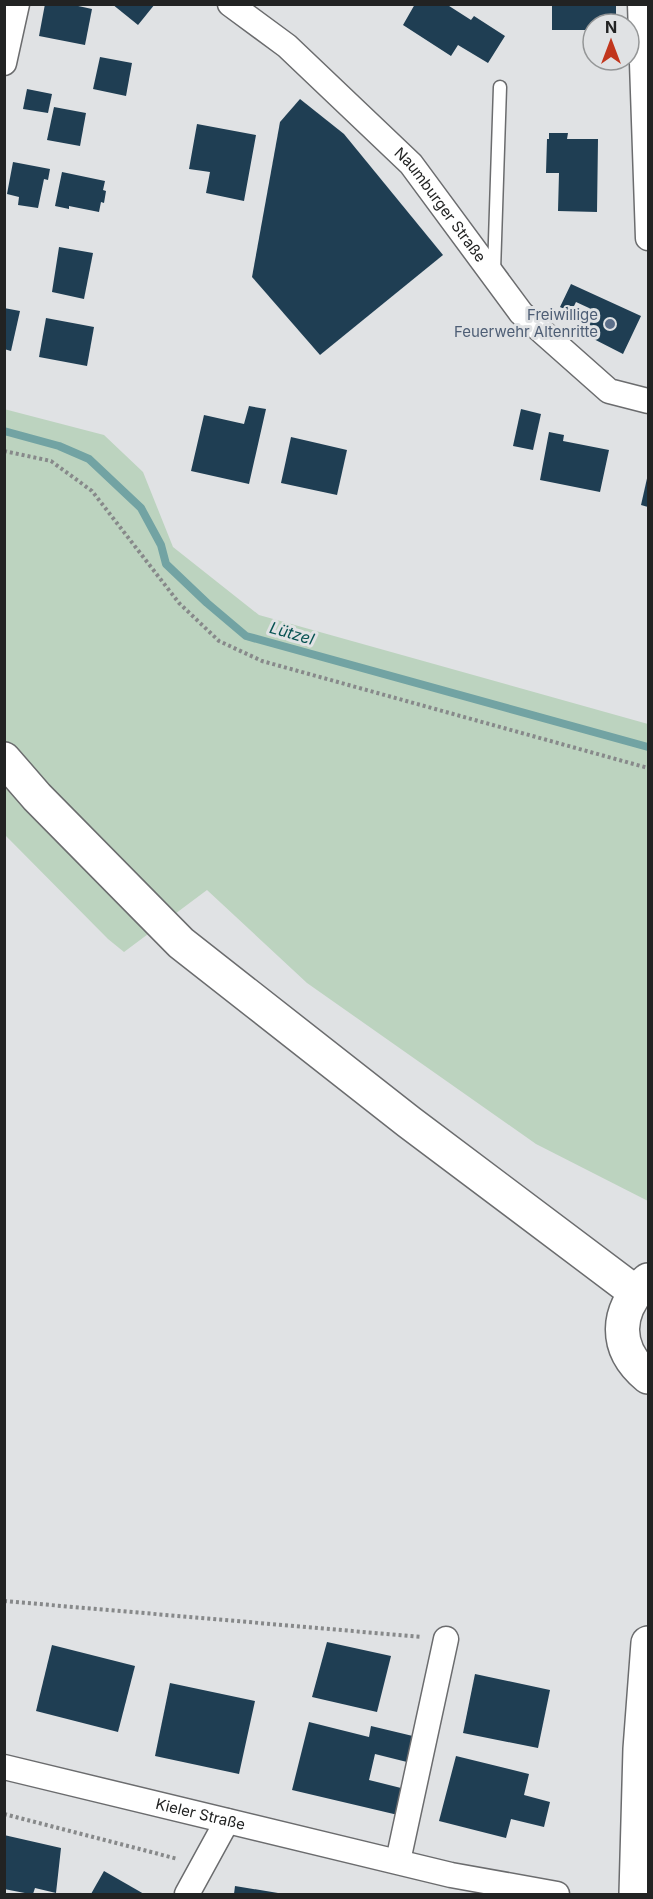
<svg xmlns="http://www.w3.org/2000/svg" width="653" height="1899" viewBox="0 0 653 1899" font-family="Inter,sans-serif">
  <rect width="100%" height="100%" fill="#e0e2e4"/>
  <polygon fill="#bcd3bf" points="4,409 104,435 143,472 173,547 259,615 648,724 648,1201 536,1144 307,983 207,890 124,952 108,939 5,835"/>
  <g fill="none" stroke-linecap="round" stroke-linejoin="round">
    <polyline stroke="#72a3a3" stroke-width="8" points="4,431 59,446 89,459 141,508 161,545 166,564 207,603 246,636 648,747"/>
  </g>
  <g fill="#1f3e53">
    <polygon points="45,4 69,4 92,9 85,45 39,36"/>
    <polygon points="112,4 155,4 138,25"/>
    <polygon points="415,4 446,4 471,20 474,16 505,36 488,63 458,45 451,56 403,25"/>
    <polygon points="552,4 616,4 616,24 593,24 593,30 552,30"/>
    <polygon points="100,57 132,63 126,96 93,89"/>
    <polygon points="27,89 52,94 48,113 23,109"/>
    <polygon points="300,99 344,134 443,255 320,355 252,277 280,122"/>
    <polygon points="54,107 86,113 80,146 47,140"/>
    <polygon points="197,124 256,135 244,201 206,193 210,172 189,169"/>
    <polygon points="549,133 568,133 567,139 598,139 597,212 558,211 559,173 546,173 547,139 549,139"/>
    <polygon points="13,162 50,169 48,180 44,179 38,208 18,205 19,197 7,194"/>
    <polygon points="62,172 105,181 103,190 106,191 104,203 101,202 99,212 69,206 69,209 55,206"/>
    <polygon points="59,247 93,253 84,299 52,292"/>
    <polygon points="571,284 641,316 623,354 578,331 589,308 576,302 571,312 560,307"/>
    <polygon points="4,308 20,311 11,351 4,349"/>
    <polygon points="46,318 94,327 87,366 39,357"/>
    <polygon points="249,406 266,409 249,484 191,471 204,415 244,424"/>
    <polygon points="521,409 541,414 533,450 513,446"/>
    <polygon points="549,432 564,435 563,441 609,450 600,492 540,480"/>
    <polygon points="291,437 347,450 337,495 281,483"/>
    <polygon points="648,474 648,507 641,505"/>
    <polygon points="327,1642 391,1656 377,1712 312,1697"/>
    <polygon points="52,1645 135,1666 118,1732 36,1711"/>
    <polygon points="475,1674 550,1690 538,1748 463,1733"/>
    <polygon points="170,1683 255,1701 239,1774 155,1756"/>
    <polygon points="309,1722 369,1737 371,1726 417,1737 411,1763 375,1754 369,1780 405,1789 398,1815 292,1790"/>
    <polygon points="456,1756 529,1774 524,1795 550,1802 544,1827 511,1819 506,1838 439,1821"/>
    <polygon points="4,1835 61,1848 56,1893 35,1888 33,1894 30,1894 4,1889"/>
    <polygon points="104,1871 144,1894 91,1894"/>
    <polygon points="235,1886 278,1893 278,1894 234,1894"/>
  </g>
  <g fill="none" stroke-linecap="round" stroke-linejoin="round">
    <g stroke="#6b6c6e" stroke-width="15">
      <polyline id="service" points="494,271 500,87"/>
    </g>
    <g stroke="#6b6c6e" stroke-width="27">
      <g id="minor">
        <path id="s1" d="M230,4L287,46L411,164L521,313L609,391L648,401"/>
        <polyline points="640,4 648,238"/>
        <polyline points="4,63 17,4"/>
        <path id="s2" d="M4,1767L451,1875L557,1894"/>
        <polyline points="398,1861 446,1639"/>
        <polyline points="187,1894 227,1821"/>
      </g>
    </g>
    <g stroke="#6b6c6e" stroke-width="36">
      <g id="secondary">
        <polyline points="4,759 37,797 181,943 409,1122 635,1292"/>
        <path d="M648,1280C615,1310 613,1348 648,1377"/>
        <polyline points="636,1894 640,1749 648,1643"/>
      </g>
    </g>
    <g stroke="#87898a" stroke-width="4" stroke-dasharray="3 3" stroke-linecap="butt">
      <polyline points="4,451 51,461 92,491 179,603 219,641 262,661 648,768"/>
      <polyline points="4,1601 422,1637"/>
      <polyline points="4,1814 178,1859"/>
    </g>
    <use href="#service" stroke="#fff" stroke-width="12"/>
    <use href="#minor" stroke="#fff" stroke-width="24"/>
    <use href="#secondary" stroke="#fff" stroke-width="33"/>
  </g>
  <circle fill="#5c6f8a" stroke="#e0e2e4" stroke-width="2" cx="610" cy="324" r="6"/>
  <g text-anchor="middle" stroke-width="6" stroke-linejoin="round" paint-order="stroke">
    <g font-size="15" fill="#222323" stroke="#e0e2e4">
      <text dy="5" stroke="none"><textPath href="#s1" startOffset="292">Naumburger Straße</textPath></text>
      <text dy="5" stroke="none"><textPath href="#s2" startOffset="202">Kieler Straße</textPath></text>
    </g>
    <g font-size="15" fill="#4e5e75" stroke="#e0e2e4" text-anchor="end">
      <text x="598" y="320">Freiwillige<tspan x="598" dy="17">Feuerwehr Altenritte</tspan></text>
    </g>
    <g font-size="16" font-style="italic" fill="#065252" stroke="#e0e2e4">
      <text transform="translate(292 633) rotate(16)" y="6">Lützel</text>
    </g>
  </g>
  <rect width="653" height="1899" fill="none" stroke="#222323" stroke-width="12"/>
  <g transform="translate(611 42)"><circle r="28" fill="#e0e2e4" stroke="#949697" stroke-width="1.5"/>
  <path d="M0-4.5L10 22L0 15L-10 22Z" fill="#c1361d"/>
  <text y="-9" font-size="16" font-weight="bold" text-anchor="middle" fill="#222323">N</text>
  </g>
</svg>
